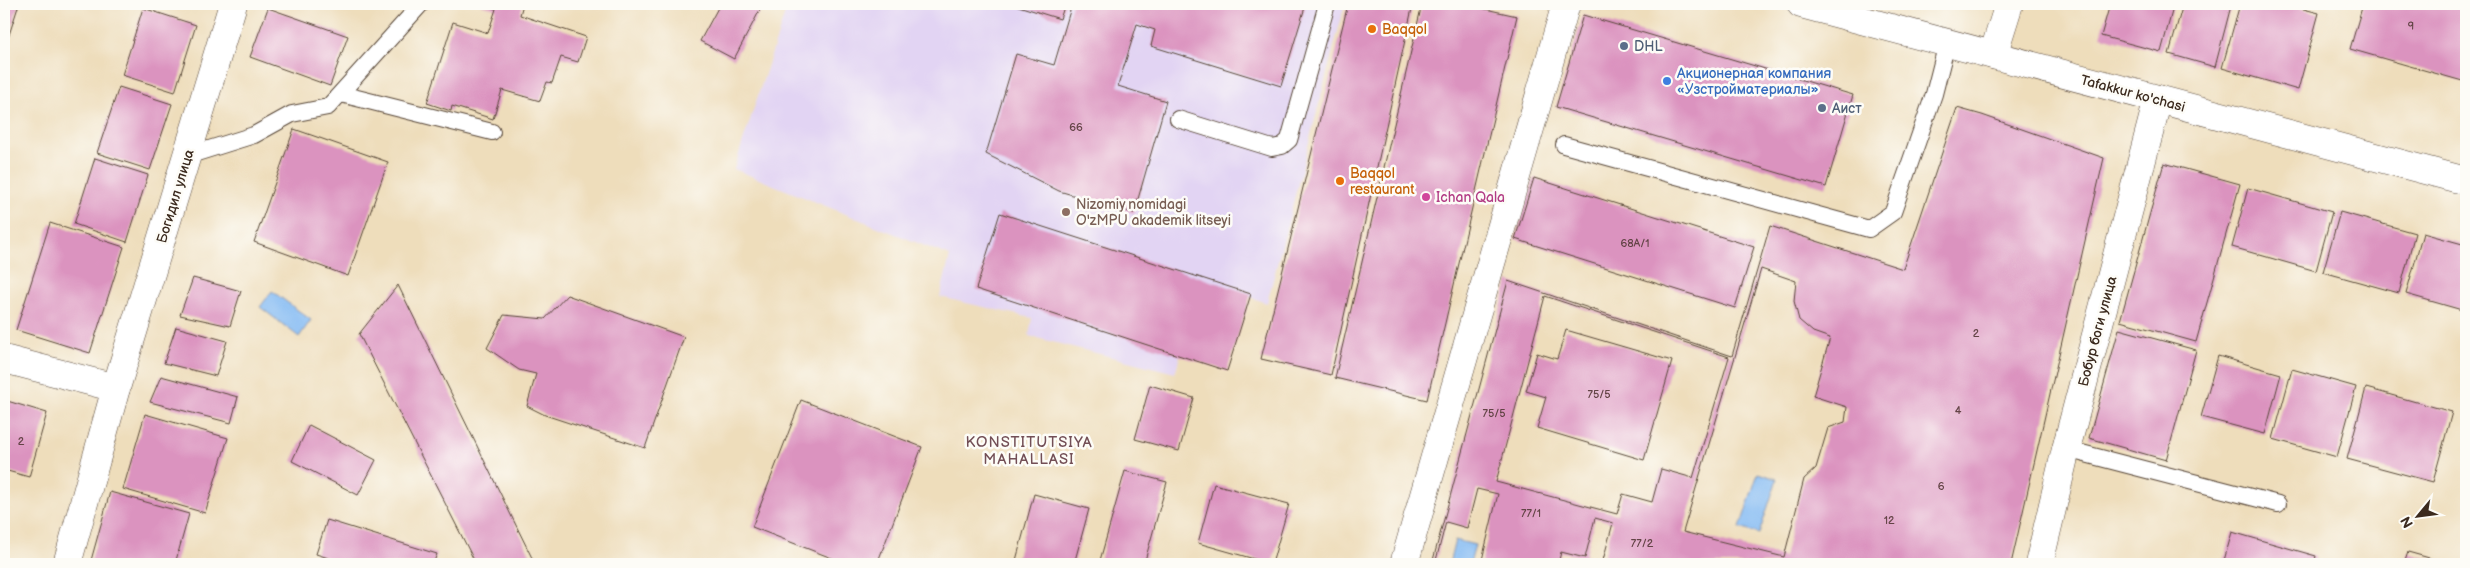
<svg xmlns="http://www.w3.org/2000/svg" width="2470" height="568" viewBox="0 0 2470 568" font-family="'Balsamiq Sans',sans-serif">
  <rect width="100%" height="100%" fill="#fdfcf7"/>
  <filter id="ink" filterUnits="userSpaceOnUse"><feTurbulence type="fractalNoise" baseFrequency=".02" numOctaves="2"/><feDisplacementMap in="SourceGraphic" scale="10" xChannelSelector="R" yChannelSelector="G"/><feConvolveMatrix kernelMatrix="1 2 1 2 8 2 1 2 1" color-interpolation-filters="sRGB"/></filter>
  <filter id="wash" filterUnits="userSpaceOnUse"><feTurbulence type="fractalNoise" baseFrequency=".0096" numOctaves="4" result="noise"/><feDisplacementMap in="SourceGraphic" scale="20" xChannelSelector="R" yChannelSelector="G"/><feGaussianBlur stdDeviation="1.12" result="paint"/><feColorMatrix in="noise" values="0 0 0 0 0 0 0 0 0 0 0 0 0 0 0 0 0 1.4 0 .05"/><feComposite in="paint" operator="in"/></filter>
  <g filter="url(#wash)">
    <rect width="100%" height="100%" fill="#edb"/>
    <polygon fill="#e2d4f3" points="788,4 1345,4 1267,303 1202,280 1175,373 1029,336 1032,318 940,297 950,256 734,169"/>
    <g fill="#83baf3" stroke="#5f7288">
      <polygon points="272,291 311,320 299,337 260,307"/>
      <polygon points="1758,473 1777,479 1759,534 1740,528"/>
      <polygon points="1455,540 1475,545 1470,564 1449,564"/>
    </g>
    <g id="blocks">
      <g fill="#db93bf" fill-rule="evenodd">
        <polygon points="4,4 19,4 7,41 4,40"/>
        <polygon points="480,4 523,4 520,15 586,37 578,62 561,57 552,83 547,82 540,101 502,90 493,119 452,106 451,111 427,103 453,22 488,33 496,9"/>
        <polygon points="720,4 763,4 734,59 700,41"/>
        <polygon points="1012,4 1065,4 1060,19"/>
        <polygon points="1072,4 1306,4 1281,86 1151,46 1155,30 1137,24 1118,86 1166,101 1134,213 1059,191 986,154 1016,54 1054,65"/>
        <polygon points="1348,4 1413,4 1331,375 1261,359"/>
        <polygon points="1422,4 1463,4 1517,16 1427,400 1335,378"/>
        <polygon points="2110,4 2174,4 2161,52 2101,36"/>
        <polygon points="2183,4 2224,4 2231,6 2215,67 2169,54"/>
        <polygon points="2240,4 2284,4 2319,13 2298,90 2222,68"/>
        <polygon points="2363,4 2466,4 2466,82 2350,49"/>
        <polygon points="143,8 196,25 175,92 122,75"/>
        <polygon points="268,8 348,36 330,86 250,57"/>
        <polygon points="1583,15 1853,95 1826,187 1556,107"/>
        <polygon points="119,87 172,104 150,170 97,153"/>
        <path d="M1957,108L1982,115L2104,158L2011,564H1602L1613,523L1595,518L1585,558L1561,552L1558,564H1481L1498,494L1477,489L1467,528L1446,522L1435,564H1432L1508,281L1732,356L1770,226L1903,269ZM1761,269L1796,281L1794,301L1799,320L1813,332L1830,338L1813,396L1847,407L1845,422L1828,428L1816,468L1804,479L1784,557L1683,532ZM1545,296L1729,357L1693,478L1661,469L1652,502L1623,494L1617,514L1496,482Z"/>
        <polygon points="294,129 388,162 348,276 254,242"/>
        <polygon points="95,158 148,175 127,242 74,224"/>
        <polygon points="2164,163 2240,184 2196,342 2120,321"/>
        <polygon points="1534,178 1754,247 1735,308 1515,239"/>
        <polygon points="2248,188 2332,212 2316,271 2232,247"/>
        <polygon points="2340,212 2415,233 2399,293 2323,272"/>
        <polygon points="1000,213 1251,294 1227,371 976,289"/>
        <polygon points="50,223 124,247 90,353 16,330"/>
        <polygon points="2423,233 2466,245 2466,296 2462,310 2406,294"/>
        <polygon points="193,278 241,291 230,326 180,315"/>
        <polygon points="398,285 535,564 476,564 359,334"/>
        <polygon points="567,295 684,337 645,448 545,415 527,406 536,374 519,370 487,348 504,315 545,319"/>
        <polygon points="176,327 227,341 216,376 164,363"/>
        <polygon points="2119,329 2196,350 2166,460 2089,438"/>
        <polygon points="1566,330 1672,361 1644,460 1537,428 1546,397 1526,391 1537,353 1557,359"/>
        <polygon points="2218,356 2281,374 2265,434 2201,417"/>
        <polygon points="2292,369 2356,387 2337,457 2273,439"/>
        <polygon points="161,376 238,397 231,423 150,402"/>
        <polygon points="1150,385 1194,398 1179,451 1135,439"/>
        <polygon points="2366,388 2452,412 2433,482 2347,459"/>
        <polygon points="4,400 47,413 29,477 4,470"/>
        <polygon points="801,400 922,447 877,564 847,564 752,527"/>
        <polygon points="145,414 228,438 205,513 123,489"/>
        <polygon points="309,425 376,460 358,495 292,461"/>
        <polygon points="1125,471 1167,482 1144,564 1099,564"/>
        <polygon points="1214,484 1289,504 1272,564 1198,543"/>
        <polygon points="110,492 189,514 175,564 90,564"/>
        <polygon points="1034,494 1089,509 1074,564 1015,564"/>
        <polygon points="327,520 437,554 433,564 347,564 316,554"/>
        <polygon points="2232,532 2316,556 2314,564 2223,564"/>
        <polygon points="2408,552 2440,561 2439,564 2404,564"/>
      </g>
    </g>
  </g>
  <g filter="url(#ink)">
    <use href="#blocks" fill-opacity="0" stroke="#564536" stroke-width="1"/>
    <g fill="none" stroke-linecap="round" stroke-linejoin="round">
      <g stroke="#564536" stroke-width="18">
        <g id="lane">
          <polyline points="341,94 492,132"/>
          <polyline points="1178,119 1272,148 1282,146 1289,140 1327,4"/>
          <polyline points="1564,145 1869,229 1893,212 1934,94 1947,43"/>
          <polyline points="187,156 254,135 292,114 328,107 421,4"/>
          <polyline points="2066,449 2278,504"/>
        </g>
      </g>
      <g stroke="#564536" stroke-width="29">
        <g id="street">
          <polyline points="1801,4 2466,181"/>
          <polyline points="1993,55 2009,4"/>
          <polyline points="4,359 116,388"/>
          <polyline points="67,564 116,388 233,4"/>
          <polyline points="1404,564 1566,4"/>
          <polyline points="2039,564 2066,449 2158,99"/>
        </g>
      </g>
      <use href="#lane" stroke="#fff" stroke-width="16"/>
      <use href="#street" stroke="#fff" stroke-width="28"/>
    </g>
  </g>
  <g fill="#e8710a" stroke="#fdfcf7" stroke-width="2">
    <circle cx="1372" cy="29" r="5"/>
    <circle cx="1340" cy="181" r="5"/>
  </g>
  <g fill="#5c6f8a" stroke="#fdfcf7" stroke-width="2">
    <circle cx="1624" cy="46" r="5"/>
    <circle cx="1822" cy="108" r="5"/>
  </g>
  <circle fill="#3f7fe0" stroke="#fdfcf7" stroke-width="2" cx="1667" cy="81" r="5"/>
  <circle fill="#d1479c" stroke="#fdfcf7" stroke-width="2" cx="1426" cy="197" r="5"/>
  <circle fill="#8d6e63" stroke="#fdfcf7" stroke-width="2" cx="1066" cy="212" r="5"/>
  <g text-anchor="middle" stroke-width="5" stroke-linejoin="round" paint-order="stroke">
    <g font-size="11" fill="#634446">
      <text x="2411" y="30">9</text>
      <text x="1076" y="131">66</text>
      <text x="1635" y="247">68A/1</text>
      <text x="1976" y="337">2</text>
      <text x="1599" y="398">75/5</text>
      <text x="1958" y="414">4</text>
      <text x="1494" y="417">75/5</text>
      <text x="21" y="445">2</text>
      <text x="1941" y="490">6</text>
      <text x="1531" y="517">77/1</text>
      <text x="1889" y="524">12</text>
      <text x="1642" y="547">77/2</text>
    </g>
    <g font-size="14" fill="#c56008" stroke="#fdfcf7" text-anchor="start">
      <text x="1382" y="34">Baqqol</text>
      <text x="1350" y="178">Baqqol<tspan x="1350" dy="16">restaurant</tspan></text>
    </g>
    <g font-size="14" fill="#4e5e75" stroke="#fdfcf7" text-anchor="start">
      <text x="1634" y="51">DHL</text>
      <text x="1832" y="113">Аист</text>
    </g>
    <g font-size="14" fill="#366cbe" stroke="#fdfcf7" text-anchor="start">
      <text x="1677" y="78">Акционерная компания<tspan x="1677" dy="16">«Узстройматериалы»</tspan></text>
    </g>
    <g font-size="14" fill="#3b2a1e" stroke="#fdfcf7">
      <text transform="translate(2133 93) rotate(15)" y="5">Tafakkur ko'chasi</text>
      <text transform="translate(175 196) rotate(-73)" y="5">Богидил улица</text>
      <text transform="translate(2097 331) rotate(-75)" y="5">Бобур боги улица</text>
    </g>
    <g font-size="14" fill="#b23c85" stroke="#fdfcf7" text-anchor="start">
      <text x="1436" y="202">Ichan Qala</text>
    </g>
    <g font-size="14" fill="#785e54" stroke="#fdfcf7" text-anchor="start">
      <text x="1076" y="209">Nizomiy nomidagi<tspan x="1076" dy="16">O'zMPU akademik litseyi</tspan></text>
    </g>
    <g font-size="15" letter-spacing="1" fill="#734f56" stroke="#fdfcf7">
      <text x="1029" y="447">KONSTITUTSIYA<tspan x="1029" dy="17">MAHALLASI</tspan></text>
    </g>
  </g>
  <rect width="2470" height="568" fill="none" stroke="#fdfcf7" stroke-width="20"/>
  <g transform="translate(2418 516) rotate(241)" stroke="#fdfcf7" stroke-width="4" paint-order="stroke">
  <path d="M0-4L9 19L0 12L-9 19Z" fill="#3b2a1e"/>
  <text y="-8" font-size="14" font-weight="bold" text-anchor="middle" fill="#3b2a1e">N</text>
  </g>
</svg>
